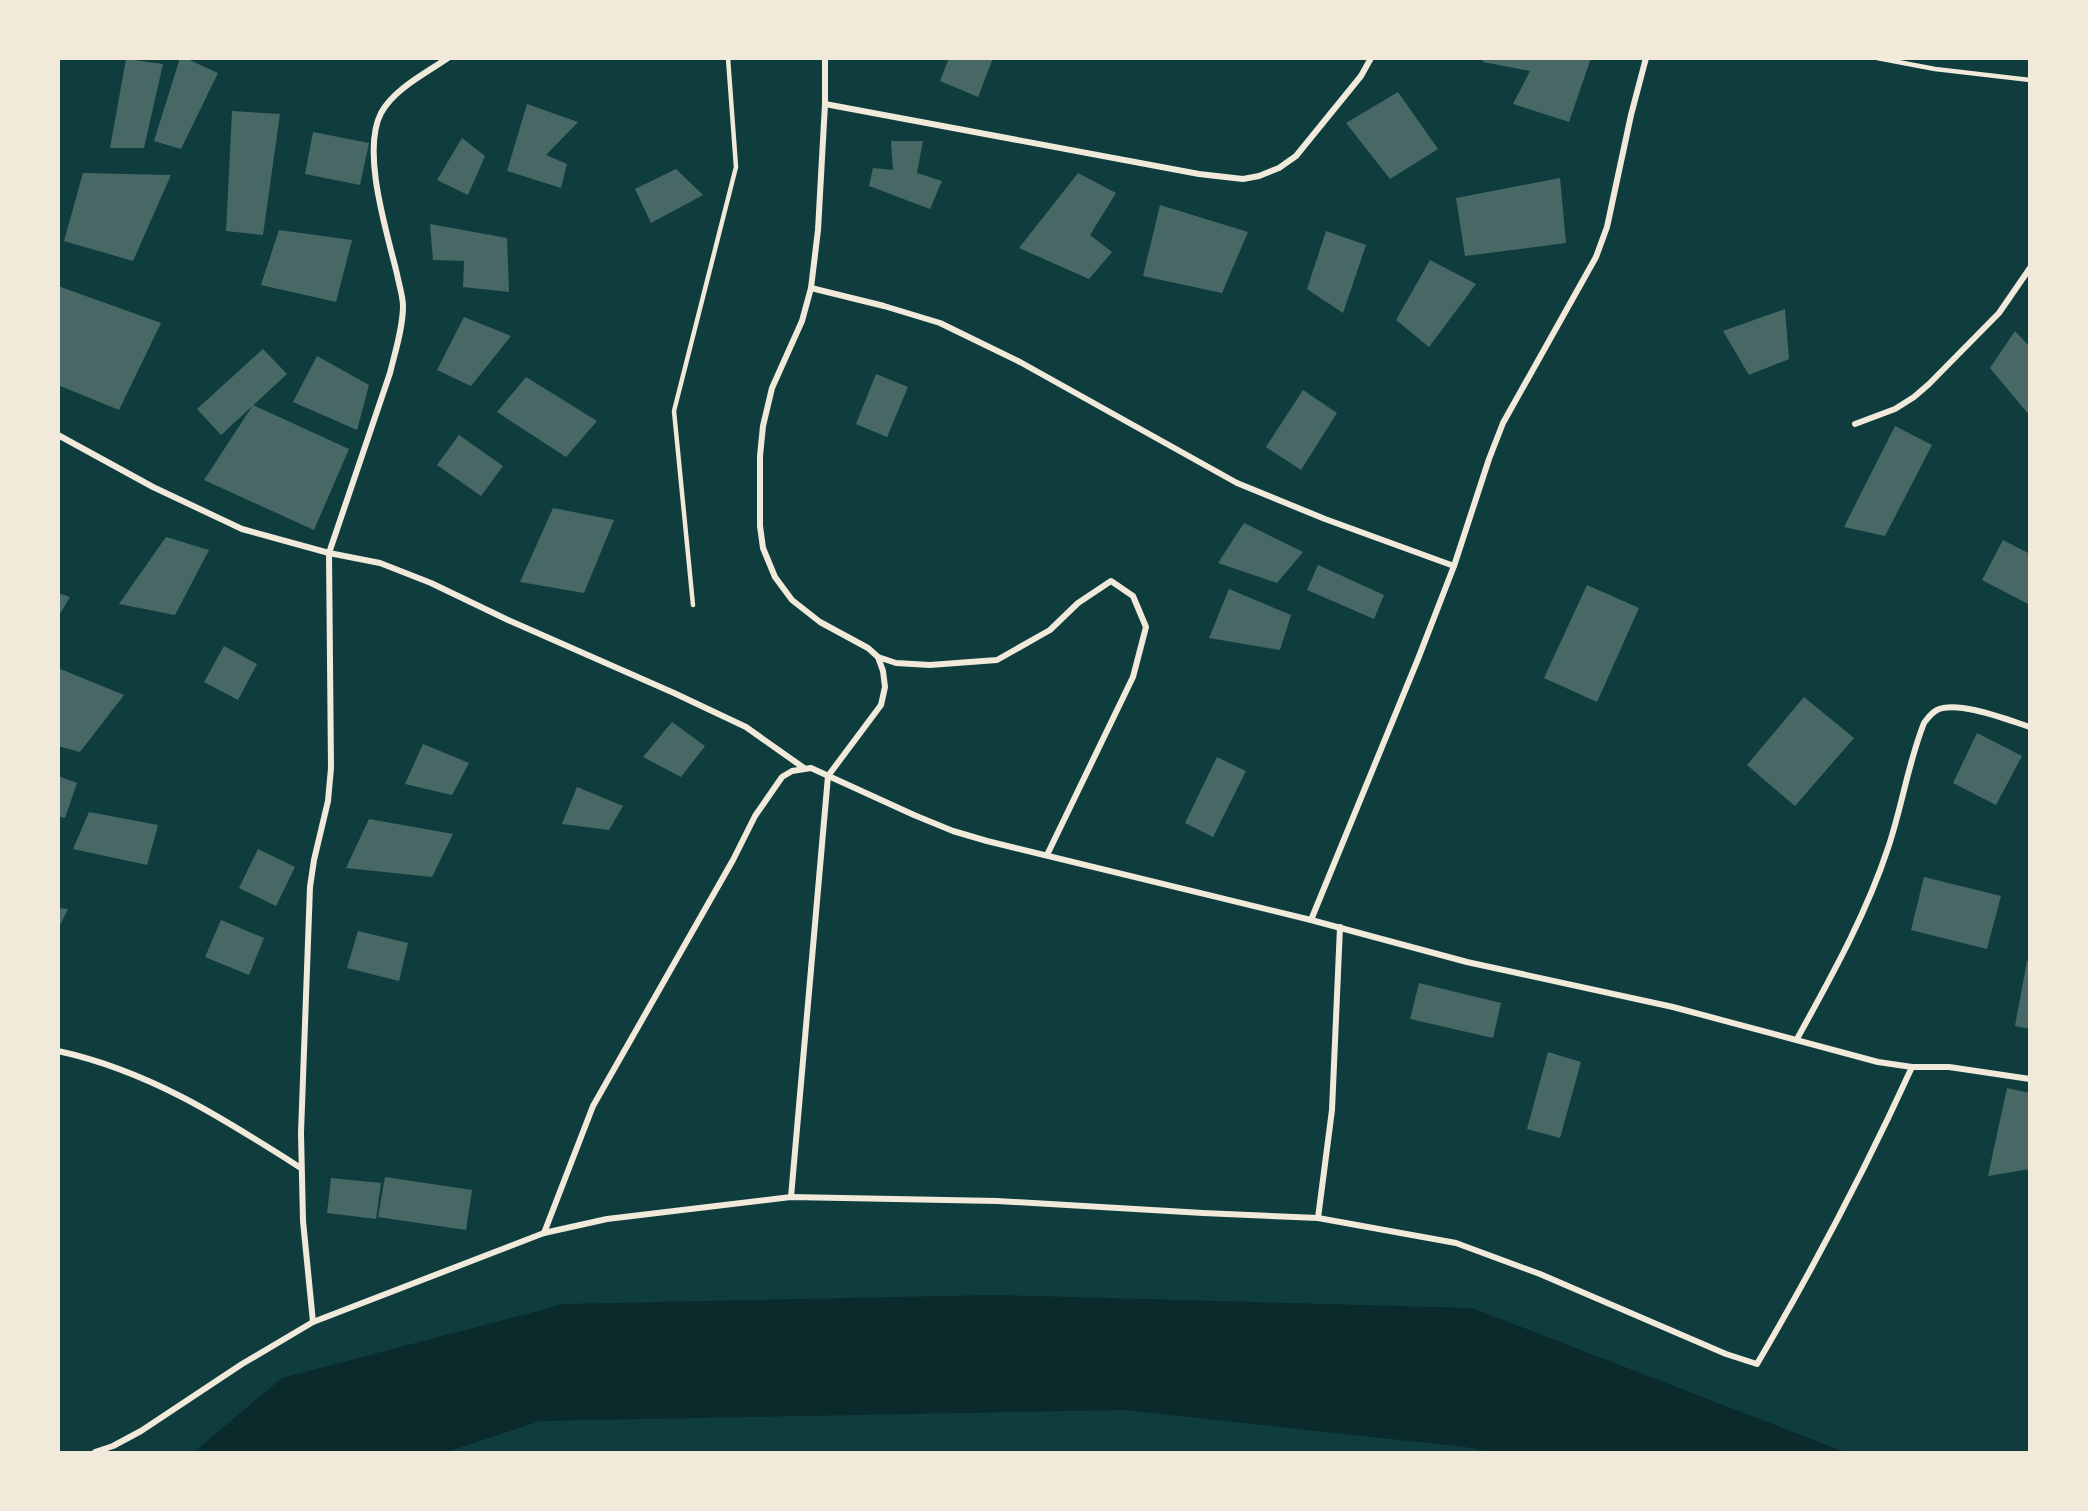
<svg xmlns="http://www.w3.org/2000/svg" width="2088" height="1511" viewBox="0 0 2088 1511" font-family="Ubuntu,sans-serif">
  <rect width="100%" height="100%" fill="#0f3d3e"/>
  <polygon fill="#0a2a2b" points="994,1295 1472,1308 1845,1452 1490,1452 1465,1447 1123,1410 540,1421 447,1452 194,1452 282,1378 564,1304"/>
  <g fill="#486865">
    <polygon points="180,58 185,58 218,73 181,149 154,141"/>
    <polygon points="949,58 993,58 978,97 940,81"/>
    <polygon points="1484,58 1591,58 1569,122 1513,104 1530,71 1483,62"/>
    <polygon points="126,59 163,64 144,148 110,148"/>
    <polygon points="1398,92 1438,149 1390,179 1346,123"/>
    <polygon points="527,104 578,122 546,155 567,164 561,188 507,171"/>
    <polygon points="232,111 280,114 263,235 226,231"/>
    <polygon points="313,132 369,143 360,185 305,174"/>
    <polygon points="462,138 485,156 468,195 437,180"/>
    <polygon points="891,141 923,141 917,173 942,181 930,209 869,186 873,168 893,170"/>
    <polygon points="676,169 703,195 651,223 635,189"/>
    <polygon points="83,173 171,175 133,261 64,241"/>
    <polygon points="1078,173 1116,193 1090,235 1112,252 1089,279 1019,248"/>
    <polygon points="1560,178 1566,243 1465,256 1456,198"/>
    <polygon points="1160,205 1248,232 1222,293 1143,276"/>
    <polygon points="430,224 507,238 509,292 463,287 464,261 433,260"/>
    <polygon points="279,230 352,240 336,302 261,285"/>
    <polygon points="1326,231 1366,245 1343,313 1307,289"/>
    <polygon points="1430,260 1476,284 1429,347 1396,320"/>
    <polygon points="58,286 161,323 119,410 58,385"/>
    <polygon points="1785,309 1789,359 1749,375 1723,331"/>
    <polygon points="464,317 511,336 471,386 437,370"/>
    <polygon points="2015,331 2030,347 2030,416 1990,368"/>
    <polygon points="263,349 287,374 221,435 197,409"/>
    <polygon points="317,356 369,385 357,430 293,402"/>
    <polygon points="876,374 908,387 887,437 856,424"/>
    <polygon points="526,377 597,421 566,457 497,412"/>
    <polygon points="1303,390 1337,413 1301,470 1266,447"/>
    <polygon points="253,405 349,449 314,530 204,480"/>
    <polygon points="1895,426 1932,445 1885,536 1844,527"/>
    <polygon points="459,435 503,466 481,496 437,465"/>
    <polygon points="553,508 614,520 584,593 520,582"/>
    <polygon points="1244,523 1303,552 1277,583 1218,563"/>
    <polygon points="166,537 209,550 175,615 119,604"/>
    <polygon points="2003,540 2030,554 2030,605 1982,580"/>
    <polygon points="1318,565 1384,595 1374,619 1307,590"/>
    <polygon points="1587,585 1639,608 1597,702 1544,678"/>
    <polygon points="1229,589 1291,615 1280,650 1209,638"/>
    <polygon points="58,593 70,597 58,617"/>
    <polygon points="224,646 257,664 238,700 204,682"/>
    <polygon points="58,668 124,695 80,752 58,746"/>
    <polygon points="1804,697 1854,738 1795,806 1747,765"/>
    <polygon points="672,722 705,746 681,777 643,757"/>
    <polygon points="1977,733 2022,756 1996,805 1953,783"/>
    <polygon points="423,744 469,763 452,795 405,784"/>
    <polygon points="1217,757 1246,771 1213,837 1185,823"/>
    <polygon points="58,776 77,783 65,818 58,816"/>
    <polygon points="577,787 623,806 609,830 562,824"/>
    <polygon points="89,812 158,825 147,865 73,849"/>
    <polygon points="369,819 453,834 432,877 346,868"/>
    <polygon points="258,849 295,867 276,906 239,888"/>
    <polygon points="1924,877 2001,896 1987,949 1911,930"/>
    <polygon points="58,908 68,909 58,929"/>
    <polygon points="221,920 264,938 249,975 205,957"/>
    <polygon points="358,931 408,943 399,981 347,968"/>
    <polygon points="2027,961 2030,962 2030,1029 2015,1026"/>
    <polygon points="1419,983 1501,1003 1493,1038 1410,1019"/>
    <polygon points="1548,1052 1581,1062 1560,1138 1527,1129"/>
    <polygon points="2007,1088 2030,1093 2030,1169 1988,1176"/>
    <polygon points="385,1177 472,1190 466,1230 378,1217"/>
    <polygon points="331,1178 381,1183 376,1219 327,1213"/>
  </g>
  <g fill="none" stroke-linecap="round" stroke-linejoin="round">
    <g stroke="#f1e9da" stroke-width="4.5">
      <polyline points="1877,58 1935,69 2030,80"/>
      <polyline points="693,605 674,411 736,167 728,58"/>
    </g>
    <g stroke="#f1e9da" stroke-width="6">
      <polyline points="825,104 1199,174 1243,179 1259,176 1279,168 1296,156 1361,76 1371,58"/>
      <polyline points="811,288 884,306 940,323 1020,362 1237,483 1325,519 1454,566"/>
      <polyline points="1855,424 1895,409 1914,397 1929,384 1999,313 2030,268"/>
      <polyline points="58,435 153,487 242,529 329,553 380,563 431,583 508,620 674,693 746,727 804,768"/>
      <polyline points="878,657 896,663 930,665 997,660 1050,630 1078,603 1111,581 1133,596 1146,627 1133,677 1047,855"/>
      <polyline points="1311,920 1418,659 1454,566 1489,459 1503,423 1596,257 1607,227 1631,115 1646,58"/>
      <path d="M1797,1039C1831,977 1866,915 1888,848C1902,807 1908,763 1924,723C1928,718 1931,713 1937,710C1958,700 2008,720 2030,727"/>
      <path d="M58,1051C150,1071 224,1119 301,1168"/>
      <polyline points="791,1197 828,776 881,705 885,687 883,671 878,657 868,648 820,622 792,600 775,577 763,548 760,526 760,456 763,426 772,388 802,321 811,288 818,230 825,104 825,58"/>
      <polyline points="1318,1218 1332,1110 1340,927"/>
      <polyline points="544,1233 593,1106 733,860 755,816 782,777 792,771 811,768 914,815 953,831 987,841 1311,920 1467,962 1673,1007 1878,1062 1912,1067 1949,1067 2030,1079"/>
      <path d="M313,1322L303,1221L301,1133L310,887L314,860L328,801L331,768L329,553L390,373C395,352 403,328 403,306C403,296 399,285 397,274C387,232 361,152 381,113C394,89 426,73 448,58"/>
      <path d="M95,1452L113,1446L141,1431L242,1364L313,1322L544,1233L607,1219L791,1197L997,1201L1203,1213L1318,1218L1456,1243L1540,1274L1726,1354L1757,1364C1814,1267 1866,1168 1912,1067"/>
    </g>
  </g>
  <rect width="2088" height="1511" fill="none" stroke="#f1e9da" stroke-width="120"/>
</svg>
